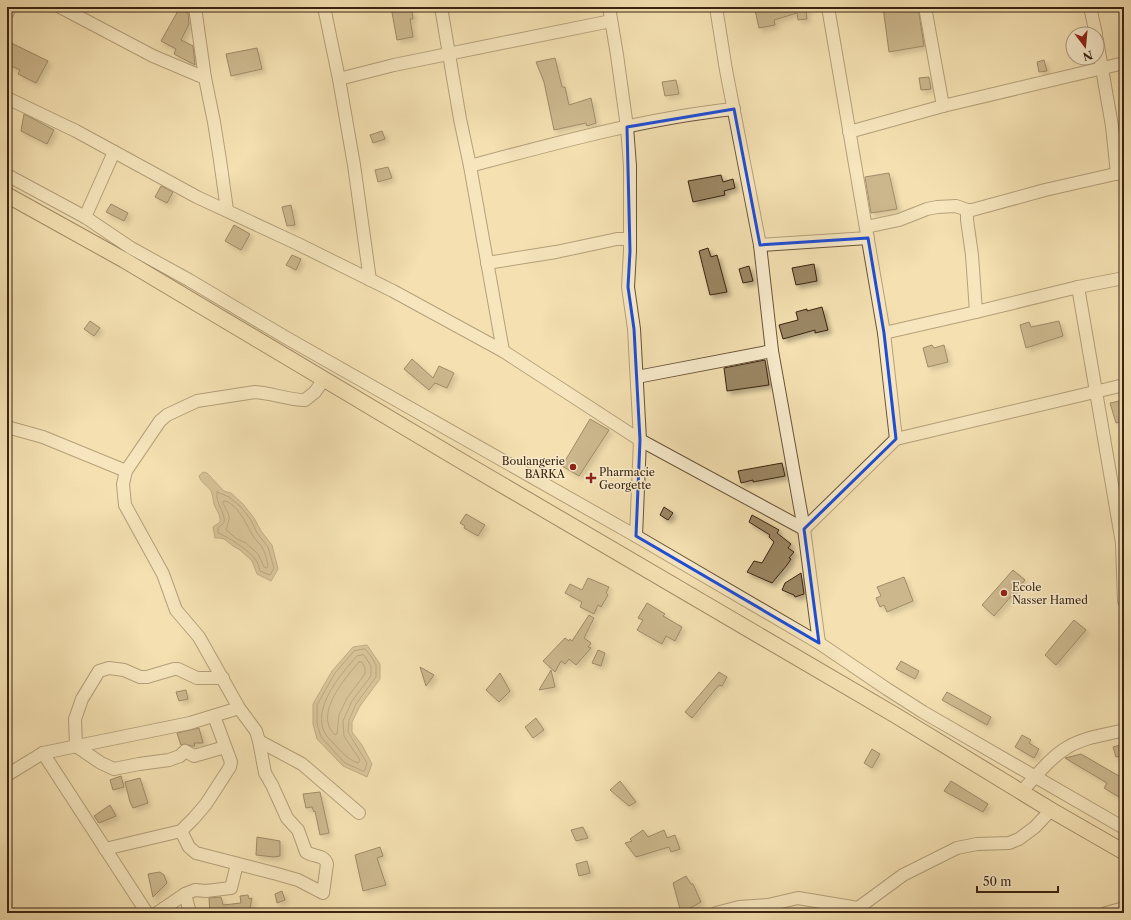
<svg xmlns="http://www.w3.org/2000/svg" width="1131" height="920" viewBox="0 0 1131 920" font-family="'Libre Caslon Text',serif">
  <defs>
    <filter id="shadow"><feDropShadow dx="3.5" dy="3.5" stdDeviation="2" flood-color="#0004"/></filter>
  </defs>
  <rect width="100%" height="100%" fill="#f4e0b1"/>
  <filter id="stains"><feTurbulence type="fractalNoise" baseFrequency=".005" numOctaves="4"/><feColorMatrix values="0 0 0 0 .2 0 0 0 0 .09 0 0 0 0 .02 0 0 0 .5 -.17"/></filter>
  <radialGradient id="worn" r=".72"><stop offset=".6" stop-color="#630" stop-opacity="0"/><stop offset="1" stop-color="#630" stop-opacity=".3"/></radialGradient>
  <g fill="#b5a07a" stroke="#846e50">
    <path d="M203,472L207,473L224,491L231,493L243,504L254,518L261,531L272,545L278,569L271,581L257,574L252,561L240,550L233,546L224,539L219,538H215L213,527L220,522C221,515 216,510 214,504C213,500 213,495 211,491C207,485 201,483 199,476Z"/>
    <polygon points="367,645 380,664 380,679 360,706 352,722 352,732 362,745 372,764 367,777 343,766 317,739 313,724 313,704 332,671 353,647"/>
  </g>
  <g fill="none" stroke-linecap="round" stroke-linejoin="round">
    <g stroke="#786245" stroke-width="1">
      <path d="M217,492L229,497L240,506L251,520L257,533L268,547L274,568L270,575L260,571C259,567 258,562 255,559C250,551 227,536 218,533V528L224,523C226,512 215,504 217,492Z"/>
      <path d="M224,501C237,502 247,526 253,536C256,541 262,545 264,551C266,556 267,561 268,566L267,568L264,567L258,554L246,543L237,539L226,530C231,514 230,518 223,503Z"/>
      <polygon points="365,649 371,656 376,665 376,677 356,704 349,720 348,732 367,763 365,770 363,771 345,763 321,737 317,723 317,705 335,673 354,651"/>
      <path d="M364,655L371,666V676L352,701L343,721L344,736L360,760L358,763C347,759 342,752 334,744C332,741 328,738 326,735C310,709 341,674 357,656Z"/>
      <path d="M359,662H362L365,668V674L347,698L339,715L337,734L335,735C313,715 345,678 359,662Z"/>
    </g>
  </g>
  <g fill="#9b8664" stroke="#3a2410" filter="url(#shadow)">
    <polygon points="391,7 407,7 407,11 412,10 413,19 410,19 413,37 397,40"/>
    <polygon points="769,7 811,7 811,9 806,11 807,19 798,20 797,13 774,20 775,25 759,28 755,10"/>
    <polygon points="883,7 918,7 924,46 889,52"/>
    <polygon points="179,9 188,13 189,24 181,40 193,46 195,65 174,54 176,49 161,41"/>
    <polygon points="7,41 48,61 36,83 18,74 20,70 7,64"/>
    <polygon points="257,48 262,69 231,76 226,54"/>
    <polygon points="555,58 562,87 565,87 569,105 591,98 596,123 587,126 586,123 554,130 544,82 536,62"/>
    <polygon points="1044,60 1047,71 1039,72 1037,62"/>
    <polygon points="929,77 931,89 921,90 919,78"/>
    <polygon points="676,80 679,94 665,96 662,82"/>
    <polygon points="24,114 54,130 47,144 21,131"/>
    <polygon points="382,131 385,139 373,143 370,135"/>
    <polygon points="388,167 392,178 378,182 375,170"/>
    <polygon points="889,173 897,209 871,213 865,177"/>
    <polygon points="721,175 723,182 733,179 735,188 724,191 725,195 693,202 688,181"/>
    <polygon points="161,186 173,192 167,203 155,197"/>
    <polygon points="111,204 128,213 124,221 106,212"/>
    <polygon points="291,205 295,225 287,226 282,207"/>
    <polygon points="234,225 250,234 241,250 225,241"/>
    <polygon points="708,248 711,257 717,255 727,292 710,295 699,251"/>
    <polygon points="292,255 301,259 296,270 286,265"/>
    <polygon points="814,264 817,281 796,285 792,268"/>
    <polygon points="749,266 753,281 743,283 739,269"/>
    <polygon points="822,307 828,330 815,333 815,330 783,339 779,325 798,320 796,312 807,309 807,311"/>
    <polygon points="90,321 100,328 94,336 84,329"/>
    <polygon points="1059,321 1063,336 1026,348 1020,325 1029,322 1031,327"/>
    <polygon points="932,345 934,348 944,345 948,362 928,367 923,348"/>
    <polygon points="412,359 433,378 439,366 454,373 447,388 435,383 429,390 404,369"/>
    <polygon points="765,360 769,385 727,391 724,368"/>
    <polygon points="1124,400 1124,421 1116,423 1110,403"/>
    <polygon points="590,419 609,430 579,476 562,466"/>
    <polygon points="782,463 785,476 753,482 753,480 741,483 738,471"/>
    <polygon points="664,507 673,513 668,520 660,515"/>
    <polygon points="466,514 485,525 478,536 464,528 465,526 460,523"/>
    <polygon points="752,515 779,530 777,533 791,544 788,548 794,552 789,558 791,559 787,565 772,583 747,572 754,561 762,563 774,542 769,537 770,535 749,522"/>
    <polygon points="1013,570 1025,580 994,616 982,605"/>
    <polygon points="801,573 804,594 795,597 794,595 782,590 785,583"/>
    <polygon points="904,577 913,601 887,612 884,605 880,607 876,598 881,596 877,587"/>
    <polygon points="588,578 609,587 606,593 608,595 601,607 598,605 594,614 580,607 582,602 565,593 570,584 582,590"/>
    <polygon points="647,603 665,614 663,616 682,627 675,641 666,636 662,644 637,630 643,620 638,618"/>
    <polygon points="589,615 594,618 584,638 591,643 588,647 591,648 576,665 569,659 565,664 561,661 555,672 543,661 565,638 569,641 570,639 572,641"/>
    <polygon points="1074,620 1086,630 1056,665 1045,655"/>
    <polygon points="598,650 605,653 601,666 592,663"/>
    <polygon points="901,661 919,671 915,679 896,669"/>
    <polygon points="420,667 434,675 426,686"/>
    <polygon points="551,670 555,687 539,690"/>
    <polygon points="719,672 727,677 722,686 719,685 692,718 685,712"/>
    <polygon points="500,673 510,691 499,702 486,690"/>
    <polygon points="186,690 188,699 179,701 176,692"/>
    <polygon points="947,692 991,717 987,725 942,700"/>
    <polygon points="536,718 544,730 533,738 525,727"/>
    <polygon points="199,728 203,743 194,743 195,746 192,746 184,744 181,745 177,733"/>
    <polygon points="1022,735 1031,740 1029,743 1039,749 1034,758 1015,747"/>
    <polygon points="1124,744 1124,755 1116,757 1113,747"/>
    <polygon points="872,749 880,754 872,768 864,763"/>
    <polygon points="1081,754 1124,779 1124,788 1119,797 1104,788 1107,783 1065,758"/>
    <polygon points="121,776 124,787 113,790 110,780"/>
    <polygon points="140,778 148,803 133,808 130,802 125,782"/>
    <polygon points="620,781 636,802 629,806 610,790"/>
    <polygon points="951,781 988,804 983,812 944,791"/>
    <polygon points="320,792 329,833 320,835 315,811 314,812 312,807 306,808 303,794"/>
    <polygon points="110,805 116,816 99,823 94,816"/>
    <polygon points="583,827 588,838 576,841 571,830"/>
    <polygon points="643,830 648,837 664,830 667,838 675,835 680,849 671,852 669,847 636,857 625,843 632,841 630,839"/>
    <polygon points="257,837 280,841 280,856 274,857 256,855"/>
    <polygon points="380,847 383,856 377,858 386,885 363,891 355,855"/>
    <polygon points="587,861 590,873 579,876 576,864"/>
    <polygon points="160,872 164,875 167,883 153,897 148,874"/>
    <polygon points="686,876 691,884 693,884 701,902 681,913 673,883"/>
    <polygon points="282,891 285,900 277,903 275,894"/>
    <polygon points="248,895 249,899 252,898 249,913 223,908 224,912 210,913 209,898 221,897 223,905 241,903 240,896"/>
  </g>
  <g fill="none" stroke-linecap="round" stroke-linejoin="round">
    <g stroke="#685338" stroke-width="14">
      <g id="minor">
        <polyline points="60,7 153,56 205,78"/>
        <polyline points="195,7 205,78 214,122 220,160 227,210"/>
        <polyline points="324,7 339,79 394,65 611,21"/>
        <polyline points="441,7 460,119 470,166 503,351"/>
        <polyline points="609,7 617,55 627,127 630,166 630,251 628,287 634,329 640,440 636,536"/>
        <polyline points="716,7 726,70 760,245 772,351 804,529 819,643"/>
        <polyline points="925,7 943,106 1124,63"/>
        <polyline points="1090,7 1096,34"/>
        <polyline points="7,14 10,7"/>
        <polyline points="1097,40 1112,126 1117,174"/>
        <polyline points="339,79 354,165 370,280"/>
        <polyline points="7,98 76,131 197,197 298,244 393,291 503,351 640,440 804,529"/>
        <polyline points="849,132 943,106"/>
        <path d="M470,166C556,143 646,118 734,109"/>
        <polyline points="7,175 85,217 131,248 189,280 285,337 636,536 819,643 887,689 923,712 1124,828"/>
        <polyline points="967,210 967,220 972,255 976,312 1078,287 1124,278"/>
        <polyline points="85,217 114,152"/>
        <polyline points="866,227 899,220 927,209 937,207 956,206 967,210 972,210 1045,190 1124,172"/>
        <polyline points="760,245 868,238"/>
        <polyline points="487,263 556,252 617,239 630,239"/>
        <polyline points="1078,287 1122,543 1124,542"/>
        <polyline points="884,333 976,312"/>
        <polyline points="637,377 772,351"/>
        <path d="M324,379L315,392L305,400C288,400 272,393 255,392L197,401L167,415L160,421L126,471L123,484L125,505L163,574L176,610L199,637L239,708L256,731L259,741L302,764L359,813"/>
        <polyline points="7,427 43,437 126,471"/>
        <polyline points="896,439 1124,385"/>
        <polyline points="804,529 896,439 884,333 828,7"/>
        <polyline points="1122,543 1124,601"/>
        <polyline points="223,678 197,678 178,669 174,669 147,677 140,677 124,670 109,668 99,671 82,699 75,719 76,746 101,763 114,769 139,764 169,760 180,756 185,751 194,756 225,747"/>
        <polyline points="43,753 147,913"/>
        <polyline points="7,775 43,753 190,723 239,708"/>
        <path d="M1021,792C1036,777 1049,758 1068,747C1084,737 1106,735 1124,730"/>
        <path d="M181,831L189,847L196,853L277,874L298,880L323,893L327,864C324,854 313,857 306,852L298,830L287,818L272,785L265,773L259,741"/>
        <polyline points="105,849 181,831 194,818 206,804 230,767 231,762 214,716"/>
        <polyline points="185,894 190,913"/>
        <polyline points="157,913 185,894 195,890 206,891 231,888 237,864"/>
        <polyline points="716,913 739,907 768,905 798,898 858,908"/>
        <polyline points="853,913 858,908 903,875 957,848 977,844 1009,843 1019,839 1035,827 1051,810"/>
        <polyline points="1106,913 1124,908"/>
      </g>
    </g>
    <g stroke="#3a2410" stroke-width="17">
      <polyline id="major" points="7,195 124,260 463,462 895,715 1051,810 1124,852"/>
    </g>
    <use href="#minor" stroke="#f8ebcc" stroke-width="12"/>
    <use href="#major" stroke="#f4e0b1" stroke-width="15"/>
  </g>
  <path d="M0 0H1131V920H0ZM734,109L760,245L868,238L884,333L896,439L804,529L819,643L636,536L640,440L634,329L628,287L630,251L627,127Z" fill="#f4e0b1" fill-opacity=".55" fill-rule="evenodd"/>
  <path fill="none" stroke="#1d4ed8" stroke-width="3" stroke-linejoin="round" d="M734,109L760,245L868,238L884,333L896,439L804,529L819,643L636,536L640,440L634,329L628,287L630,251L627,127Z"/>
  <g fill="#8f2418" stroke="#f8ebcc" stroke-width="1.5">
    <circle cx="573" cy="467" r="4"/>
    <path d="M589 472h4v4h4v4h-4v4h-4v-4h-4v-4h4z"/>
    <circle cx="1004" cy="593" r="4"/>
  </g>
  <g text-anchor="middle" stroke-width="3" stroke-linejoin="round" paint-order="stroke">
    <g font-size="11" fill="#3a2410" stroke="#f8ebcc" text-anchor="start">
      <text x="565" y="465" text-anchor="end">Boulangerie<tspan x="565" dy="13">BARKA</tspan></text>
      <text x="599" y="476">Pharmacie<tspan x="599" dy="13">Georgette</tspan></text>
      <text x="1012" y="591">Ecole<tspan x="1012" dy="13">Nasser Hamed</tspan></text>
    </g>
  </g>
  <rect width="1131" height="920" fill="none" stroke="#f4e0b1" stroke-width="24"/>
  <rect x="8" y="8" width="1115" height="904" fill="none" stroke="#3a2410" stroke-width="2"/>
  <rect x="12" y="12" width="1107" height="896" fill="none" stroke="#3a2410"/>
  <g transform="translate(1085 46) rotate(164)"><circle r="19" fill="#f8ebcc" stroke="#ac9b81"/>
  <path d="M0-3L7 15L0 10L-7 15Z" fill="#8f2418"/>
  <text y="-6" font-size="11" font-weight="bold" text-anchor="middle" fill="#3a2410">N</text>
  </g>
  <path d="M977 886v6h81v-6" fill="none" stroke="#3a2410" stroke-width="2"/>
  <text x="983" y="886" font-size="12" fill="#3a2410" stroke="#f8ebcc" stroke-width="3" paint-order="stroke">50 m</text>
  <rect width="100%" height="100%" filter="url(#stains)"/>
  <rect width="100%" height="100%" fill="url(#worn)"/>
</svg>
